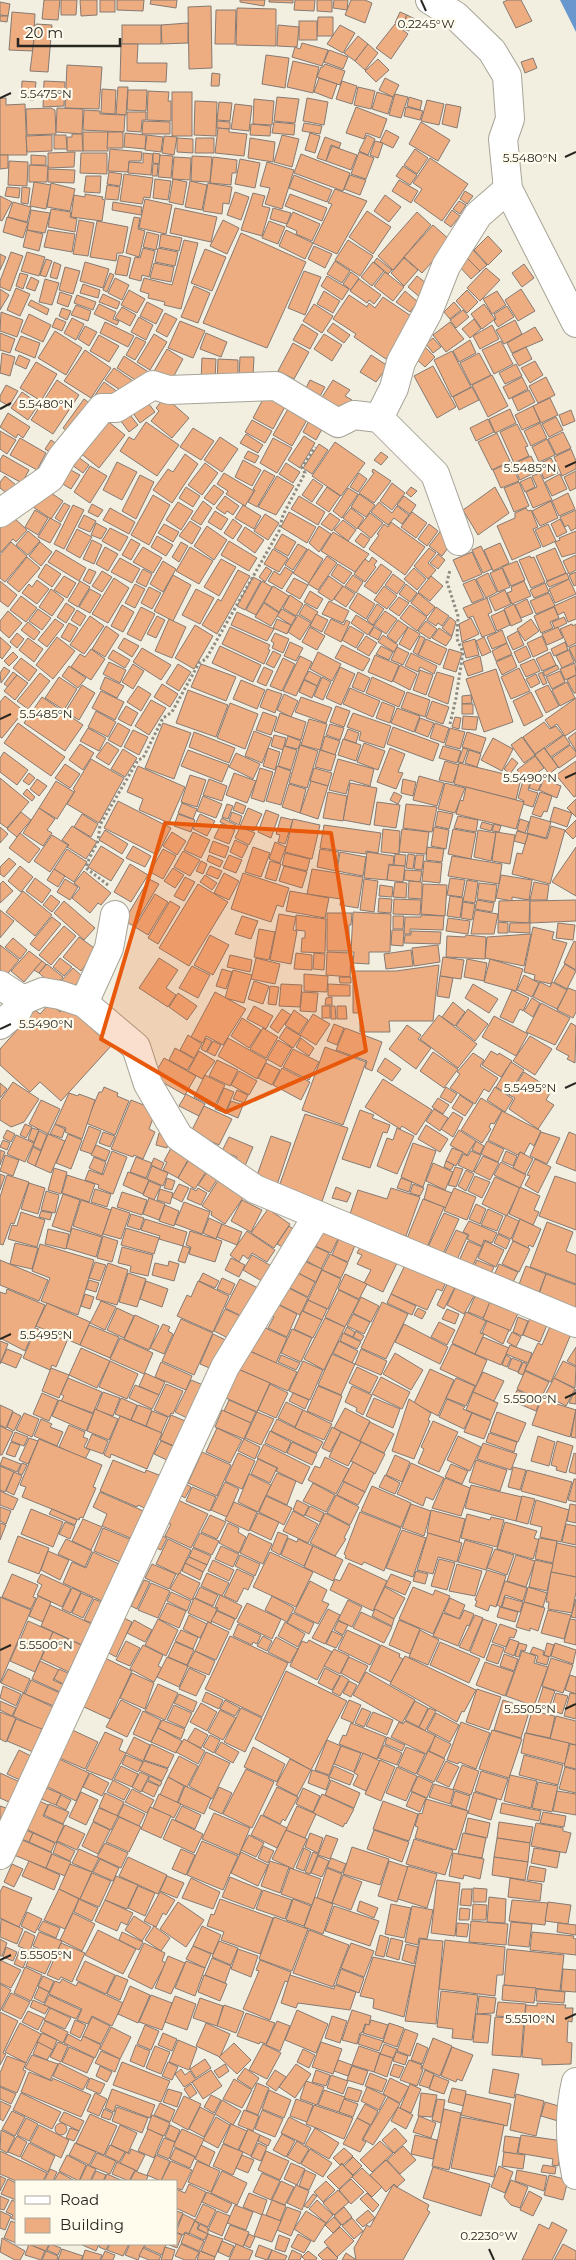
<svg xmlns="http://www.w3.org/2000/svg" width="576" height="2260" viewBox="0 0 576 2260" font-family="Montserrat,sans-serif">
  <rect width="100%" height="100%" fill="#f2efe1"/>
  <polygon fill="#6a97ce" points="560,0 576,0 576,32"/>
  <g fill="#eeac81" stroke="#867a72">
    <polygon points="44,0 60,0 58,20 42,19"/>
    <polygon points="61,0 77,0 76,15 61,15"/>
    <polygon points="80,0 97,0 97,15 81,16"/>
    <rect x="100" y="0" width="15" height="12"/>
    <polygon points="117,0 144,0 143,11 117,10"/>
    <polygon points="151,0 177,0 176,8 150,4"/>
    <polygon points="240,0 265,0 264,6 240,2"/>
    <polygon points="269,0 293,0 293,3 269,2"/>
    <polygon points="295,0 315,0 314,11 294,10"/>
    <polygon points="317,0 332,0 332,12 317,11"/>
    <polygon points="334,0 348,0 347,10 333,8"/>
    <polygon points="351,0 365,0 372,3 365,23 345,15"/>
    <polygon points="508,0 521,0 532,21 516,28 503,2"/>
    <polygon points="0,2 10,4 8,16 0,15"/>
    <polygon points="211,6 212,68 189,69 188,7"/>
    <polygon points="237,8 276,9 276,46 236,45"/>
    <polygon points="216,10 236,10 235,44 215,44"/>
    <polygon points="12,12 35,14 33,51 9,50"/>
    <polygon points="400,12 407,15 402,26 395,23"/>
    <polygon points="407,15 415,19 409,31 401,28"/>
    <polygon points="0,16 8,16 7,22 0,21"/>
    <polygon points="318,17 333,17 333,36 317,36"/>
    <rect x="299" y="21" width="18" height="19"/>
    <polygon points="188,23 188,43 162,44 161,25"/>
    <polygon points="36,24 52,25 48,72 30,71"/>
    <polygon points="395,24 408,34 391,59 376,48"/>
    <rect x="122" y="25" width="39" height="19"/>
    <polygon points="278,25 299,27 297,47 277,46"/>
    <polygon points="340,25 355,33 343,53 327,44"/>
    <polygon points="358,36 368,44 355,61 344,53"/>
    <polygon points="302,43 328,50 322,66 292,57 295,47 300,49"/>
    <polygon points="121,44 138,44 137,63 167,63 166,82 120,81"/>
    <polygon points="368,44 378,53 365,70 355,61"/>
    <polygon points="329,50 348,57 343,69 324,62"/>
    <polygon points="266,55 289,58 285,88 262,84"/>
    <polygon points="533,58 537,68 525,73 521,62"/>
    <polygon points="378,59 389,70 376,82 365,71"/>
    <polygon points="293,61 319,67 313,93 287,87"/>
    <polygon points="325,64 345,71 340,85 317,77 321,67 323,67"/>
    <polygon points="67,65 102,67 99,109 65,108"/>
    <polygon points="212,73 220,74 219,86 211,86"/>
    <polygon points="319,78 337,84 332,99 314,92"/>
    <polygon points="385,78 399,85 393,97 379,90"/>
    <polygon points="22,81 36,82 34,100 21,99"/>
    <polygon points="44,81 65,82 64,106 43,107"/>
    <polygon points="342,81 357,86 352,104 336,99"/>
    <polygon points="118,87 128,87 126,115 116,114"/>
    <polygon points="358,87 375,91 371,109 354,105"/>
    <polygon points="102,89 116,90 115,114 101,113"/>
    <polygon points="128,90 147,90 146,111 127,110"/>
    <polygon points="148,91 169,92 168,101 171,101 171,121 147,120"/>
    <rect x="172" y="92" width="20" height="44"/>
    <polygon points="377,92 393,97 388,114 372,109"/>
    <polygon points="395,94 408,97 401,118 389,115"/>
    <polygon points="277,97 299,99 295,123 274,121"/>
    <polygon points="409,97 422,101 420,110 407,106"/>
    <polygon points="0,98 6,98 6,105 25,104 27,155 0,155"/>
    <polygon points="307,98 328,102 324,125 303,121"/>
    <polygon points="254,99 274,101 272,125 253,124"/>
    <polygon points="427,100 444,104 439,125 421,121"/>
    <polygon points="195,101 217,102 216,136 194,135"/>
    <polygon points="219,102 232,103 230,121 217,120"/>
    <polygon points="235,104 252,106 249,131 231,129"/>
    <polygon points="446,104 461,107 457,128 442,124"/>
    <polygon points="356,107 387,119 380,138 366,133 364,139 346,133"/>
    <polygon points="406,107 423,111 420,120 404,116"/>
    <polygon points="51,108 55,110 56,134 27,135 26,109"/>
    <polygon points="57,108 83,109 82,134 56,132"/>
    <polygon points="84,110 100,111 100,114 125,115 124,132 83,130"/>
    <polygon points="127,112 146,112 146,120 142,120 141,132 127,131"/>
    <polygon points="143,121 170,122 170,134 142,134"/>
    <polygon points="217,121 230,122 230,129 217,128"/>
    <polygon points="274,122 295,124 294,135 272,133"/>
    <polygon points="421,122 450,140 438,161 409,144"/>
    <polygon points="304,123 322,126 320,134 302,131"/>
    <polygon points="251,124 271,126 270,136 250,135"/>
    <polygon points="218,128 229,129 229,132 247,134 244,156 215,153"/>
    <polygon points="386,130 399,137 393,148 380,142"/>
    <rect x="83" y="132" width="25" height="19"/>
    <polygon points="108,132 123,132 123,148 107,148"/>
    <polygon points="125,133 146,135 145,149 124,147"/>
    <polygon points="310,133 320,136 315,153 305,150"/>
    <polygon points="72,134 82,134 83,151 67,151 67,137 72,137"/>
    <polygon points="52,135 52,151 27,152 26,136"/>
    <polygon points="54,135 66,135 67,149 54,149"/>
    <polygon points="147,135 163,137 161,152 145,150"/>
    <polygon points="282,135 299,139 292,167 274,162"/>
    <polygon points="367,135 375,139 368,155 359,151"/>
    <polygon points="164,136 177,137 174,155 162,153"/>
    <polygon points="325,137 341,143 339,148 331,145 326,161 317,158"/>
    <polygon points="177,138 193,139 193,153 177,152"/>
    <polygon points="196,138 214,138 214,153 195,153"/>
    <polygon points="250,138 275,142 273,162 248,158"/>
    <polygon points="375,141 383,143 378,158 370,155"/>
    <polygon points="332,146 357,155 351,170 326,161"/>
    <polygon points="110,149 142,152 141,161 129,161 128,172 108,171"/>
    <polygon points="415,149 428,158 417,174 404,165"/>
    <polygon points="75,152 74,167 48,168 48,153"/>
    <polygon points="359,152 374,158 366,179 351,174"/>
    <polygon points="81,153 107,153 107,174 80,173"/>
    <polygon points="143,153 153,154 151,175 128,173 129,162 143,163"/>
    <polygon points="153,153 160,154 159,164 153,163"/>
    <polygon points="301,154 350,173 343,191 294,173"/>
    <polygon points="0,155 8,155 8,168 0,169"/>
    <polygon points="31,155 46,156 46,165 31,165"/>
    <polygon points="160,155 173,156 171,178 158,177"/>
    <polygon points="192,156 212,157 210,182 191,181"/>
    <polygon points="174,157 191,158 190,180 172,179"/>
    <polygon points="213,157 237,160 236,173 232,173 231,185 210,183"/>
    <polygon points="430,158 468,184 442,221 414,201 422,189 413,183"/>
    <polygon points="240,159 260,163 255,188 235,184"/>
    <polygon points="9,161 28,162 27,186 8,185"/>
    <polygon points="267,162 294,170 282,209 265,204 270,188 260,186"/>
    <polygon points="153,164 158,164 157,176 152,176"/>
    <polygon points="29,165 48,166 47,182 29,182"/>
    <polygon points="403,166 417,175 410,185 396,176"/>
    <polygon points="48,169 75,170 74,183 48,182"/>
    <polygon points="109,172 122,174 120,186 107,184"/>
    <polygon points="124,174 153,178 150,198 144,197 142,204 120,201"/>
    <polygon points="294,175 332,190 327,202 289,188"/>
    <polygon points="350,175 366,180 360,195 344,189"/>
    <polygon points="86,176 101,176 100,193 84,192"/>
    <polygon points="155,179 171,181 168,200 153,198"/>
    <polygon points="173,179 187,182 183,205 169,202"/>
    <polygon points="399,180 418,191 411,203 392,191"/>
    <polygon points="190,181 207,185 202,210 185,207"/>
    <polygon points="34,182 51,185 46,209 30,206"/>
    <polygon points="51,183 75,189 70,211 47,207"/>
    <polygon points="208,183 232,187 229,204 223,203 222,214 203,211"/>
    <polygon points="107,185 120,187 118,200 105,199"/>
    <polygon points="7,187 20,188 19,198 5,196"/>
    <polygon points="22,187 30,188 28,204 21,203"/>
    <polygon points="335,189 367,201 337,254 313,243 332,204 328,203"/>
    <polygon points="465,191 473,196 467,204 460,199"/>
    <polygon points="235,192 249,197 241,220 227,215"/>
    <polygon points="253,193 265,196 262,206 270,208 262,236 241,230"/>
    <polygon points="85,194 103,197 102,199 105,200 102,221 71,217 74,195 85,197"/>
    <polygon points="290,194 327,208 322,221 285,206"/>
    <polygon points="385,195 401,207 389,222 374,211"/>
    <polygon points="0,196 12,202 2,221 0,220"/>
    <polygon points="145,199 172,205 166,234 139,228"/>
    <polygon points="459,201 466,205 460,214 453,209"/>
    <polygon points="13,202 31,207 27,222 8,217"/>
    <polygon points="113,202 142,207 141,215 112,210"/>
    <polygon points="175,208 217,217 211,242 170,233"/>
    <polygon points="273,208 291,213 287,224 270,219"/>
    <polygon points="51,209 71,212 70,217 77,219 75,232 48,227"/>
    <polygon points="31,210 50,213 45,233 27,230"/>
    <polygon points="452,210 460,216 451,227 444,222"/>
    <polygon points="367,211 391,227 373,254 349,237"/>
    <polygon points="293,212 320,224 312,241 296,234 297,231 286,226"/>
    <polygon points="417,212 431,225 393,270 378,256"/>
    <polygon points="7,217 28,223 23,238 3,232"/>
    <polygon points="134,217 140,218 138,229 145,231 139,257 126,253"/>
    <polygon points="79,220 94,223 88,256 73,254"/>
    <polygon points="223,220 239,228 227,254 210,246"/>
    <polygon points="97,221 128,227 123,253 117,253 116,261 90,257"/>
    <polygon points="269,221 285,227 278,244 262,238"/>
    <polygon points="433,225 451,241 422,273 404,257"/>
    <polygon points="27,230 43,234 39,251 23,247"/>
    <polygon points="48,230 75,234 72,252 44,247"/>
    <polygon points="286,230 313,243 305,259 279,246"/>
    <polygon points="147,232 159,235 156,250 143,247"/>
    <polygon points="241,233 306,262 267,348 203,323"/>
    <polygon points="161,234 182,238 179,251 159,247"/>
    <polygon points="488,236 502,251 488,265 474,250"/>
    <polygon points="184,240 198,243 181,309 164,305 165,302 148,298 149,294 140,291 144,278 172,285"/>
    <polygon points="348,240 373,256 360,276 335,260"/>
    <polygon points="314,246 332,254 325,268 308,259"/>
    <polygon points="143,248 155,251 149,277 142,275 141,281 129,278 135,257 140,258"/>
    <polygon points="158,248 178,252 175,266 155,262"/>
    <polygon points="205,249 226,257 212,291 191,283"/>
    <polygon points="473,250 487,265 480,271 466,257"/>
    <polygon points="11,252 23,256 10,291 0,287 0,281"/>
    <polygon points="27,252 45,257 39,276 21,271"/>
    <polygon points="0,254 6,257 0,270"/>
    <polygon points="119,255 131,258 127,276 115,274"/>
    <polygon points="466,257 480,271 471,279 458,265"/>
    <polygon points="377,258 392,270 388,274 374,262"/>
    <polygon points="404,258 418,270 404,286 391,273"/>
    <polygon points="46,259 52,261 46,277 40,275"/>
    <polygon points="335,261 350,271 342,283 327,274"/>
    <polygon points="54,262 61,265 57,279 50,277"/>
    <polygon points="85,262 109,269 103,288 80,281"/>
    <polygon points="373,262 384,271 372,286 361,277"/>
    <polygon points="154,263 174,267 171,282 150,278"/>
    <polygon points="524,264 534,278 522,287 512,273"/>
    <polygon points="65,267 80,271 73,294 59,290"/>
    <polygon points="486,268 500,280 480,301 467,288"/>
    <polygon points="304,271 321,277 305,315 288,308"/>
    <polygon points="351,272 359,278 351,290 343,284"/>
    <polygon points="385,272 404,287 393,301 374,286"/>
    <polygon points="20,273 28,275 23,289 16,286"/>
    <polygon points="110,273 114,275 107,292 103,290"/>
    <polygon points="327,276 349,289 342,300 321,286"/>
    <polygon points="417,276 431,287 422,299 408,287"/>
    <polygon points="31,277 39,281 35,291 26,288"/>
    <polygon points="115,278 129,285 122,300 108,293"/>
    <polygon points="45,279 59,283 52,305 39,302"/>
    <polygon points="359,279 381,295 374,304 369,300 367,303 350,291"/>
    <polygon points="83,284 100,290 98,298 80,293"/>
    <polygon points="194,286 210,293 198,323 181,317"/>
    <polygon points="16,288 30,294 20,316 7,310"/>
    <polygon points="0,289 9,295 0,310"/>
    <polygon points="521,289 535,311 518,321 505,300"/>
    <polygon points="129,290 145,299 137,313 121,305"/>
    <polygon points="467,290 478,302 467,313 456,301"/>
    <polygon points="324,291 340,301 333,313 317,304"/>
    <polygon points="405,291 418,302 410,312 396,302"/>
    <polygon points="497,291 506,305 492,314 483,299"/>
    <polygon points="60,292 72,296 68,307 57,303"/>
    <polygon points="103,294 120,302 117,309 99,302"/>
    <polygon points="77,295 96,302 93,310 74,303"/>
    <polygon points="349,295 367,307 369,303 375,308 383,297 414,318 386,359 354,337 356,334 333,319"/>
    <polygon points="31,300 49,309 47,315 28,305"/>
    <polygon points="147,302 163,310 156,324 140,316"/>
    <polygon points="454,302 461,310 450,319 444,312"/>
    <polygon points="99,304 116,312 113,319 119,321 117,325 94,314"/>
    <polygon points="314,304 333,316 322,333 303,321"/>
    <polygon points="484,304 495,319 482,329 471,314"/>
    <polygon points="76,305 91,311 88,321 71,315"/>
    <polygon points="507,306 514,317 498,327 494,321 496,319 494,314"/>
    <polygon points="122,307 136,315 130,326 115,318"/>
    <polygon points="62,308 71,311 67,320 59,316"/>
    <polygon points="463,310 469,317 456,328 450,320"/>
    <polygon points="1,312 23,320 17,337 0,331"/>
    <polygon points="165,313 177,319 167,337 156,331"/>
    <polygon points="29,314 51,325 43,342 21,332"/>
    <polygon points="139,317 153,325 146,340 131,332"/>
    <polygon points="56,318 66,322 62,331 52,327"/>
    <polygon points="72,318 84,324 76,340 64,333"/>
    <polygon points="474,319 481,329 470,338 462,329"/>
    <polygon points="515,320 522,334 504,344 496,330"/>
    <polygon points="180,321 205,331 193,358 168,348"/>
    <polygon points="105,322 134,336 128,347 100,333"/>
    <polygon points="450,322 464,339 446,352 433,335"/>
    <polygon points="333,323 350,335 344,343 327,331"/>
    <polygon points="302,324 318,334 310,349 293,340"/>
    <polygon points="492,325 499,339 480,349 473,336"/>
    <polygon points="85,326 97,332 89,346 78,339"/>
    <polygon points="535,327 543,340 512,353 507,343"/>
    <polygon points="55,331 82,348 66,375 38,358"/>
    <polygon points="0,333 15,339 10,353 0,350"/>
    <polygon points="206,333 227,342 221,357 200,349"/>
    <polygon points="154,334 167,342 150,370 137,362"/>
    <polygon points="324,334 342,345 332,361 314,349"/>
    <polygon points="99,335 119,346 109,362 90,351"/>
    <polygon points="21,336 40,343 35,358 15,350"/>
    <polygon points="136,337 146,342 135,360 126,355"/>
    <polygon points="433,338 441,347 433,353 426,344"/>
    <polygon points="470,340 476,353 459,362 453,351"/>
    <polygon points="501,341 513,364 494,374 482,350"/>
    <polygon points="293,343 309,352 294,379 278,371"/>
    <polygon points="425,347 435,357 425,367 414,357"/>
    <polygon points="526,347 532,359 519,366 512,354"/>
    <polygon points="167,349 183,359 170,383 153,373"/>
    <polygon points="85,350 111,368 91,398 64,381"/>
    <polygon points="452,351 471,387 452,397 434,360"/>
    <polygon points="2,353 15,357 10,376 0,373"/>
    <polygon points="479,353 491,375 471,385 460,363"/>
    <polygon points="19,355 30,360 26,369 15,364"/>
    <polygon points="371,355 388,366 376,382 360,372"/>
    <polygon points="124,356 150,373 143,385 117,368"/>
    <polygon points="240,357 254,357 253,376 239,376"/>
    <polygon points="202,358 216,359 215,380 201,380"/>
    <polygon points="218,359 238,360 238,382 217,381"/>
    <polygon points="535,361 543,375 530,383 521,368"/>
    <polygon points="36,362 57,374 41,401 20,388"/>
    <polygon points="516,364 522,376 505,384 499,373"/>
    <polygon points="433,366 456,407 437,418 414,376"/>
    <polygon points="114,368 136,383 128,395 105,380"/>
    <polygon points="492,375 508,406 488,417 472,385"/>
    <polygon points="522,377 528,389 509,399 503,387"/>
    <polygon points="546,377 555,395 538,403 529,386"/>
    <polygon points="57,380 79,395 53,434 31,420"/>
    <polygon points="310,380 325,387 316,404 302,396"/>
    <polygon points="333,380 350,390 345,396 352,400 342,416 319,402"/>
    <polygon points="104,382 122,395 109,404 95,395"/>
    <polygon points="6,385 18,391 9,406 0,401 0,396"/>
    <polygon points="472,387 479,400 459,410 453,397"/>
    <polygon points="268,390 288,401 273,429 253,418"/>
    <polygon points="529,390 535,402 518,411 512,398"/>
    <polygon points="22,392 39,404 28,420 11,408"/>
    <polygon points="165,397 189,418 172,438 151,421 159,411 156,408"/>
    <polygon points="550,398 558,415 541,423 533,406"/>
    <polygon points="84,399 97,409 76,437 63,428"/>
    <polygon points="145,399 155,412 140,423 130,409"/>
    <polygon points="292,402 311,413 292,446 273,435"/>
    <polygon points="533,406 540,422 522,430 515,415"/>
    <polygon points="510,409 516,423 495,433 489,419"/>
    <polygon points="126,410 138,425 129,432 118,417"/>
    <polygon points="571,410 575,421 563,426 559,415"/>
    <polygon points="8,413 30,427 23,438 18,434 16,438 0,427"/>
    <polygon points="100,415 125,435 99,468 74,448"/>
    <polygon points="312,415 326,422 316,440 303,432"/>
    <polygon points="556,417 563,430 549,437 542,424"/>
    <polygon points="488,419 494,432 476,441 470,428"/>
    <polygon points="252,420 272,431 265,443 245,432"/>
    <polygon points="146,422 179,445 157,476 120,451 129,437 134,440"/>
    <polygon points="540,423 547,438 531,446 524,431"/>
    <polygon points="517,424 528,446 525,447 529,456 514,463 500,432"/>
    <polygon points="193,428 214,441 201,460 180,447"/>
    <polygon points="0,431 16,440 7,454 0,449"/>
    <polygon points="563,432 571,448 556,455 548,439"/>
    <polygon points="497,433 510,461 492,470 478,442"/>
    <polygon points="246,434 263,445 258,453 240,443"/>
    <polygon points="304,436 315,443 300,468 288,460"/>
    <polygon points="220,437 238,449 222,472 204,460"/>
    <polygon points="20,438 46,453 37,470 10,455"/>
    <polygon points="273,438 292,448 277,473 260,463"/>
    <polygon points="547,439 555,455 539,462 532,447"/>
    <polygon points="51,440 64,449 57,457 45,449"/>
    <polygon points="335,442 365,463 341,496 312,476"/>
    <polygon points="319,444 328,450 312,474 303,468"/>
    <polygon points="571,449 576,461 576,469 562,476 554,457"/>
    <polygon points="248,451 259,456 255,463 244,458"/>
    <polygon points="381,452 388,457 381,465 374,460"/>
    <polygon points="74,454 89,465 83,473 68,462"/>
    <polygon points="185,454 198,464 172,503 153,490 168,469 173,472"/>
    <polygon points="3,455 29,470 22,483 0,471 0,460"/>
    <polygon points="531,456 538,471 520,480 513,464"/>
    <polygon points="551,458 558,473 544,479 538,464"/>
    <polygon points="243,460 261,470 252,486 235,477"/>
    <polygon points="117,462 137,472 122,500 103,490"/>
    <polygon points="511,462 519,481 501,488 493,470"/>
    <polygon points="205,463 218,473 202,495 188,485"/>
    <polygon points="286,463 300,472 293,483 279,474"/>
    <polygon points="90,466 107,476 90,503 74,492"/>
    <polygon points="69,469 80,475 71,489 61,483"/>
    <polygon points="373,469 391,481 374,503 359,493 374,473 372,472"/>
    <polygon points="264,470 275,476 257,507 248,502 255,490 253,489"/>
    <polygon points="576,471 576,488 570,491 564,477"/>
    <polygon points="224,473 254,491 245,506 226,494 228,491 217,484"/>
    <polygon points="359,473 367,479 358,492 350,487"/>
    <polygon points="540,473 552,500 533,508 526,492 537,487 532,476"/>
    <polygon points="560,474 567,489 552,496 545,482"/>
    <polygon points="140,475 154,482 136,519 122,511"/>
    <polygon points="5,476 16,485 8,494 0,488 0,482"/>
    <polygon points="277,476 294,486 276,515 258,507"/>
    <polygon points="531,477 535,487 525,492 520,482"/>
    <polygon points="313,479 323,486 312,502 302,495"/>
    <polygon points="519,482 529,506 514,512 504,488"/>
    <polygon points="392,483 405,493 392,510 380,501"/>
    <polygon points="214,485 224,492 214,505 204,498"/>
    <polygon points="186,487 200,496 193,507 179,498"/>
    <polygon points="327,487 340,496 329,512 316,503"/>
    <polygon points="411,487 417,491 411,497 406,493"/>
    <polygon points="495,487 509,513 478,535 463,510"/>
    <polygon points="348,488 358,494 342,518 333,511"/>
    <polygon points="45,489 63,501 51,519 33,507"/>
    <polygon points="568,493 575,509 559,516 552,501"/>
    <polygon points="359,494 375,505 366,517 351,507"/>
    <polygon points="153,495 170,505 149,545 131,535"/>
    <polygon points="225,496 239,506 233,515 227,511 225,514 216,508"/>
    <polygon points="299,496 325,512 318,525 291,509"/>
    <polygon points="404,496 416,505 410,514 397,505"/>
    <polygon points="203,501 212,508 201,525 191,519"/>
    <polygon points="551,501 558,518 540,526 532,511"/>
    <polygon points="178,502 193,511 181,530 166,520"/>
    <polygon points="379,502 392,513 397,506 409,515 402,524 394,518 388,525 371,512"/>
    <polygon points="64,503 70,506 61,522 55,518"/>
    <polygon points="92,504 103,510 98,517 88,512"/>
    <polygon points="73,505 84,510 64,549 54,544"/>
    <polygon points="243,505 261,516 254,529 235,518"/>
    <polygon points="110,508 135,522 129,534 103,520"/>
    <polygon points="351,508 364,518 357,529 343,518"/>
    <polygon points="526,508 528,511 531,510 538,527 533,529 541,547 512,560 497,526 515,518 515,513"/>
    <polygon points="35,510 48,518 38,535 25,527"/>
    <polygon points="576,510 576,528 571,531 568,525 565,527 560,517"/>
    <polygon points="215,511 228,519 221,530 208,522"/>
    <polygon points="289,512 316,527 307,543 281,527"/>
    <polygon points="412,512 427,523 416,538 401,527"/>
    <polygon points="330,513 340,520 332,531 321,524"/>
    <polygon points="370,513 383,523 371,538 358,528"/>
    <polygon points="265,514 279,523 268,540 254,531"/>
    <polygon points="11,515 27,530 16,542 13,539 0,553 0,526"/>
    <polygon points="84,515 96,521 90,532 78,527"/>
    <polygon points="50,518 61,524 50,543 38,537"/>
    <polygon points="233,519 242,526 233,539 224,533"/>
    <polygon points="560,519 567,532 557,537 551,524"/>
    <polygon points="343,520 356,530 348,541 334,530"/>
    <polygon points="190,521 201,528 192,544 179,536"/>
    <polygon points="391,522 425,547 405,575 369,549 379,535 377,534 384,524 388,527"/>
    <polygon points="96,523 107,529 101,539 91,535"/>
    <polygon points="164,524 179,532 173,542 158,533"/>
    <polygon points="429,524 438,531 427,546 418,539"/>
    <polygon points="548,524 556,541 543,547 535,530"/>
    <polygon points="207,526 227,540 214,560 194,546"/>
    <polygon points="319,526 331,534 319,552 309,543"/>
    <polygon points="245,527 264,540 255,553 237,540"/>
    <polygon points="110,528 128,537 120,551 102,541"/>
    <polygon points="77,529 92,537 80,558 66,550"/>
    <polygon points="442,529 455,538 442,556 429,546"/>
    <polygon points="28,531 40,541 28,555 16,545"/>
    <polygon points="576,531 576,553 562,557 555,542 560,540 559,538"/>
    <polygon points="333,532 369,554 355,572 321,551"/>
    <polygon points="361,533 370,539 364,548 355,541"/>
    <polygon points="282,534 296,542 288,556 274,548"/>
    <polygon points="157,536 173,545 166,556 151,547"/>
    <polygon points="131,539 140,544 131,560 122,555"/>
    <polygon points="92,540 102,545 94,564 83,559"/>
    <polygon points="229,541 257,558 249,571 221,555"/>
    <polygon points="11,542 27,556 5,582 0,578 0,555"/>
    <polygon points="40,542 52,552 41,566 29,556"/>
    <polygon points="181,542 188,546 179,562 172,557"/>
    <polygon points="500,543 509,563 493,571 484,550"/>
    <polygon points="298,544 307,549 293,570 285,565"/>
    <polygon points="481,546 492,569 483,573 472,550"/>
    <polygon points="105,547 118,554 108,571 96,564"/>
    <polygon points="143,547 162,558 153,573 133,562"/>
    <polygon points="190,547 213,561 199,584 176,571"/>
    <polygon points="429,548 436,553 428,563 436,570 428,579 414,566"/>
    <polygon points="555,548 566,573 547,581 536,556"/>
    <polygon points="273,549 288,558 279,572 264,564"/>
    <polygon points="308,549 323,559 309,583 293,573"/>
    <polygon points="56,550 86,568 79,581 48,562"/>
    <polygon points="472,552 482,574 463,582 453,560"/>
    <polygon points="438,554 445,560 438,569 430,563"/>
    <polygon points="576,555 576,570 569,574 563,561"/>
    <polygon points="327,556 337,563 318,590 308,584"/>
    <polygon points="530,556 531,558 534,557 545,582 531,588 519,560"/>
    <polygon points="27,557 40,568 19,592 7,582"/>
    <polygon points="372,557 377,561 374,565 376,567 365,582 354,574 365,559 369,562"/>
    <polygon points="120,558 140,569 132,583 111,572"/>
    <polygon points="221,559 236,567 219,596 204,587"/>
    <polygon points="163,561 176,569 163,592 150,584"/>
    <polygon points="517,561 525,580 511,586 502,567"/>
    <polygon points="46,564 61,574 52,587 38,577"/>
    <polygon points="338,564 352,573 344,584 331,575"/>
    <polygon points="381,564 392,572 376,594 364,586"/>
    <polygon points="266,567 272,571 265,582 259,577"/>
    <polygon points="285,567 293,572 282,589 268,581 274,571 280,575"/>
    <polygon points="414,568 426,579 417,590 404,579"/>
    <polygon points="502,568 510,587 498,592 490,573"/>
    <polygon points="89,569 96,572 90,584 83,580"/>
    <polygon points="143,569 152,574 146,587 136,582"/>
    <polygon points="238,570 250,576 217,634 202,625 218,599 221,601"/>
    <polygon points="102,571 112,577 102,592 92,586"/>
    <polygon points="576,572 576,585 574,586 569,575"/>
    <polygon points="488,573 497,592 486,598 476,579"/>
    <polygon points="567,573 569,579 549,587 546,582"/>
    <polygon points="393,574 405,583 397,594 385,585"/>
    <polygon points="173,575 191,585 173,621 154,611"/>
    <polygon points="353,575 363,582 356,593 345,586"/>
    <polygon points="64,576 76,583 67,598 54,590"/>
    <polygon points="329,576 343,586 332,601 318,592"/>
    <polygon points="431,576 443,586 430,601 418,592"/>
    <polygon points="253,577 261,581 245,610 237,606"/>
    <polygon points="114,578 129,588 108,623 92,614"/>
    <polygon points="294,578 308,585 300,599 286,591"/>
    <polygon points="475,579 484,598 472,603 463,584"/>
    <polygon points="569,579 576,594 555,603 549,589"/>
    <polygon points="37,580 49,589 37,604 22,593 29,584 32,587"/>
    <polygon points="0,581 17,595 8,607 0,601"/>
    <polygon points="80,581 90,587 78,607 68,601"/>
    <polygon points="262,581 272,587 256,615 246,610"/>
    <polygon points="524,581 531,596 512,604 507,593 512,591 511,587"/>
    <polygon points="545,583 549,592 534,598 530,590"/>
    <polygon points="135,584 145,589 135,608 125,603"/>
    <polygon points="406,584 417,593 410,602 399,594"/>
    <polygon points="273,586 289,596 279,612 264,602"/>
    <polygon points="343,586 355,594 346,607 334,599"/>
    <polygon points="384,586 397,596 387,609 374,600"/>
    <polygon points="149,587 161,593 152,609 141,603"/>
    <polygon points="51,589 64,599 52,616 39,607"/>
    <polygon points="90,589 101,595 90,613 79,607"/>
    <polygon points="196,589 214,598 200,624 182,615"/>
    <polygon points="505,590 511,604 495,611 489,598"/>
    <polygon points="310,591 323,599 317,609 304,602"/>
    <polygon points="358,593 375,604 366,619 349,608"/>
    <polygon points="418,593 435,607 427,616 411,603"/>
    <polygon points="549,593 555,606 536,614 530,601"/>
    <polygon points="290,595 303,604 296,616 283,608"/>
    <polygon points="21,596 37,608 26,622 10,610"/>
    <polygon points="576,596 576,619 568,622 564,612 558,615 554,606"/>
    <polygon points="399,597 409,603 399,616 389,609"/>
    <polygon points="487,598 492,612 488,614 496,632 482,637 473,616 468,618 463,608"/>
    <polygon points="527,599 533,613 521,618 515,605"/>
    <polygon points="329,601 349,611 343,623 322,614"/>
    <polygon points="66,603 75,609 66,623 57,617"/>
    <polygon points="264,603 279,613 271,626 255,617"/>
    <polygon points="305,604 318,612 312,622 299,614"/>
    <polygon points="377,604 384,609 373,625 367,620"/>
    <polygon points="514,604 522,621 511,626 504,609"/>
    <polygon points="122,605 134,612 123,632 111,626"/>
    <polygon points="410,605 427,617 417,631 400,618"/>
    <polygon points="141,607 155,614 141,641 127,634"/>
    <polygon points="436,607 449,616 442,626 438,623 436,626 427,620"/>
    <polygon points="554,607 559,618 550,622 553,628 541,633 534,616"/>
    <polygon points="38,609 51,618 42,630 29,621"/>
    <polygon points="282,609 296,617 291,625 277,616"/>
    <polygon points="77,610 86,616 80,626 71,620"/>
    <polygon points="504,610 510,625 497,631 491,616"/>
    <polygon points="8,611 22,623 9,638 0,630 0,621"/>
    <polygon points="385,611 397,619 386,634 374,625"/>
    <polygon points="237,612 274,629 267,641 231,625"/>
    <polygon points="316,614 328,620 322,632 310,626"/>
    <polygon points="298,615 311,623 300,640 288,632"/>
    <polygon points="356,615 374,626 368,635 351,623"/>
    <polygon points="90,616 104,626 84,654 70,645"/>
    <polygon points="157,616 165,620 156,638 147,634"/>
    <polygon points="450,617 456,622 452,636 442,628"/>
    <polygon points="564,617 567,623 555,629 552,622"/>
    <polygon points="471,618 479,634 462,642 459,624"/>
    <polygon points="55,619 64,625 47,647 38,640"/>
    <polygon points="169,619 186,627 172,658 155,651"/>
    <polygon points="277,619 291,625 287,634 273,628"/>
    <polygon points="331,619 344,625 346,620 350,622 341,642 324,633"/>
    <polygon points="531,619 539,631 525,641 517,629"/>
    <polygon points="398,620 408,627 396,643 387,636"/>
    <polygon points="426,621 437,629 430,639 418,631"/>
    <polygon points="28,622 40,632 34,640 21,630"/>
    <polygon points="69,623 78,628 70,642 61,637"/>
    <polygon points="572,624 573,626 576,624 576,643 568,647 560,629"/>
    <polygon points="195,625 213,636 194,669 175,658"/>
    <polygon points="106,626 119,635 105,657 92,649"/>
    <polygon points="350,626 364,634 356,648 342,640"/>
    <polygon points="230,627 270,645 268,649 270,650 264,664 222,644"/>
    <polygon points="310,627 325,636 317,650 302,642"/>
    <polygon points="374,627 382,632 378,640 369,635"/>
    <polygon points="408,627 420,634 410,650 399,644"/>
    <polygon points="558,627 563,638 547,645 542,634"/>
    <polygon points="439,628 452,637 446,646 432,638"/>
    <polygon points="502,630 507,643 492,649 487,637"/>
    <polygon points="518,631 524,645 513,650 507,637"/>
    <polygon points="17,633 24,639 17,648 10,642"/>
    <polygon points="275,633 289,639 283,653 272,648 274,643 271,641"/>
    <polygon points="383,635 398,645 394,652 378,642"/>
    <polygon points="366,636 377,643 369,656 357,649"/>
    <polygon points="420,636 425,638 418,655 413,652"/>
    <polygon points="542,636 548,650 533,657 527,643"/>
    <polygon points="0,637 11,647 2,659 0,657"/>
    <polygon points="57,637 75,651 53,679 36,665"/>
    <polygon points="484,637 491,652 482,656 476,641"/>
    <polygon points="28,638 43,649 34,662 19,650"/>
    <polygon points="124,638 139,646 132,657 118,648"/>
    <polygon points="426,639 447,649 440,665 418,655"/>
    <polygon points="475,639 479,655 466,658 462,643"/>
    <polygon points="290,642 303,648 296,661 284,656"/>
    <polygon points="565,642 568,650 554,656 551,649"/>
    <polygon points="507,643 512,654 496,661 492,651"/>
    <polygon points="342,645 370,659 363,671 335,658"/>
    <polygon points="576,645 576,663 569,648"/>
    <polygon points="220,646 261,665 253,682 212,663"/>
    <polygon points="381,646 393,652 389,660 376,654"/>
    <polygon points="526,646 531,657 519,663 514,652"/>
    <polygon points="397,647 409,653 403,665 391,660"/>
    <polygon points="142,648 171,665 161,680 133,662"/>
    <polygon points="91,649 105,659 91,680 71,667 80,654 85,657"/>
    <polygon points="449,649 462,653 456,672 443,668"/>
    <polygon points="113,650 130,660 125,668 108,658"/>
    <polygon points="569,650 574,662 562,668 556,656"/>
    <polygon points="273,651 281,655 274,668 266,664"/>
    <polygon points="13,652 18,657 9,666 4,661"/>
    <polygon points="318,652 341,664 332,681 310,669"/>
    <polygon points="550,652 556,665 542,671 536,659"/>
    <polygon points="411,653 437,666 434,674 420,667 418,672 405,666"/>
    <polygon points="375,655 399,665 392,682 368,672"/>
    <polygon points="512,655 517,667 502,675 496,662"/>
    <polygon points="300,656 312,662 296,696 283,691"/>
    <polygon points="480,656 483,671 468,676 463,662"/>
    <polygon points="21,658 37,670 29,681 13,668"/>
    <polygon points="283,658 295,664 282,691 270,686"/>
    <polygon points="534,659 540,671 526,677 520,665"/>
    <polygon points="109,662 126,670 120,683 103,674"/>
    <polygon points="575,663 576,675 565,680 560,669"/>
    <polygon points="133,664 144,671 133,689 122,682"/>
    <polygon points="178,664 191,672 179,691 166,683"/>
    <polygon points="201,664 236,677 226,701 191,687"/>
    <polygon points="400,665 417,674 410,690 393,681"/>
    <polygon points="557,665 559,669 545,676 543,672"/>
    <polygon points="69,666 86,678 78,688 62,676"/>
    <polygon points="4,667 10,671 1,683 0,673"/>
    <polygon points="264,667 273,671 266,686 257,682"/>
    <polygon points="340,667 355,674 341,705 326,698"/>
    <polygon points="519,668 530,691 511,699 501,677"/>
    <polygon points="496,669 513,722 484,732 466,679"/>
    <polygon points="420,670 433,675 426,695 413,690"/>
    <polygon points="309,671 321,677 317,686 304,679"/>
    <polygon points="560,671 565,682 552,689 546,677"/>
    <polygon points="13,672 17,675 8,687 4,684"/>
    <polygon points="358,672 370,678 364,692 352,687"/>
    <polygon points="437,672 454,677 448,704 428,696"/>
    <polygon points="542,672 547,683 543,685 538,674"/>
    <polygon points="40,673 50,681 28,709 17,701"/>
    <polygon points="536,674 540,683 531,688 526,679"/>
    <polygon points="17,675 28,683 15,700 4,691"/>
    <polygon points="576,675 576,693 574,693 567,680"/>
    <polygon points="59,677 77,689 64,710 45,698"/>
    <polygon points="105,677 124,686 117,698 100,689"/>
    <polygon points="322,677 331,682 323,700 314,696"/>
    <polygon points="372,677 405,692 399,707 366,693"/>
    <polygon points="241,680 265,690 257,709 233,699"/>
    <polygon points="304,680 317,686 312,698 299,692"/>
    <polygon points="567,682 575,698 560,706 552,690"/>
    <polygon points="162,684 178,694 170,707 154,697"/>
    <polygon points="82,685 95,693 79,720 65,712"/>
    <polygon points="548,685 559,706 546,713 535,691"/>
    <polygon points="138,686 151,694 141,711 127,702"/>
    <polygon points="350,688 380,701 373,717 343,704"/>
    <polygon points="267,689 282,694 275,713 260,707"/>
    <polygon points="188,690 228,705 216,737 176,723"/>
    <polygon points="101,691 124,702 115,720 92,708"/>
    <polygon points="407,692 430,700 425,717 401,708"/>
    <polygon points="531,692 543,716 524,726 513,701"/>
    <polygon points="284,694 298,701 291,717 277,710"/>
    <polygon points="471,695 472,703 462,704 462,696"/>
    <polygon points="5,696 24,711 2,738 0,737 0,702"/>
    <polygon points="42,697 83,725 65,751 24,723"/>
    <polygon points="301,697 332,708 326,723 295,712"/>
    <polygon points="576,698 576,729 565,736 557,724 551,728 545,720"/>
    <polygon points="151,700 166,708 149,735 135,726"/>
    <polygon points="432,701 449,707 443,724 426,718"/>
    <polygon points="382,702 395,707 390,723 376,718"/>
    <polygon points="230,703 258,714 245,749 217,738"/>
    <rect x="462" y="704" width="11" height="10"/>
    <polygon points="126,706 138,713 131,726 118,719"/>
    <polygon points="336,706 350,711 344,727 330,722"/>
    <polygon points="397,708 420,716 414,732 391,723"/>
    <polygon points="96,711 116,722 108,737 88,727"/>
    <polygon points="263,712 277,717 271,735 256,730"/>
    <polygon points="280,713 306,722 301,740 274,731"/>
    <polygon points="353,713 391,726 384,748 359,740 361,732 347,727"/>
    <polygon points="463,716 478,717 476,730 462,729"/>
    <polygon points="455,717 461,718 459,729 452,727"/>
    <polygon points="420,718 434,723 428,737 415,732"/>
    <polygon points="309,719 327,724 320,750 301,745"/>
    <polygon points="544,722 550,729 556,726 563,735 535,754 523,737"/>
    <polygon points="18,723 65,757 51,776 4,743"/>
    <polygon points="118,723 130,730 121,747 108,740"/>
    <polygon points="163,723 191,733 174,779 145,768"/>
    <polygon points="435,723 449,728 444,743 430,738"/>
    <polygon points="330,724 344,728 340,740 326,735"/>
    <polygon points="393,727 439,744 433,761 387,744"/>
    <polygon points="88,728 106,738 99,751 80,741"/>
    <polygon points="450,728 465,732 460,749 445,745"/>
    <polygon points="348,729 359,733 356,743 344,739"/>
    <polygon points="133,730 148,737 139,755 124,747"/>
    <polygon points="254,731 272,738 262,763 245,756"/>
    <polygon points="194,732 235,748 229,763 189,747"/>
    <polygon points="467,732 486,738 481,753 462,747"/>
    <polygon points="576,732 576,751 568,738"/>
    <polygon points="274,735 286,738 283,750 271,746"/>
    <polygon points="564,735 570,744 551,757 545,749"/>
    <polygon points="288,736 301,741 298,749 285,746"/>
    <polygon points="325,736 340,741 335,755 321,750"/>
    <polygon points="522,737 535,755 524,763 511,745"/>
    <polygon points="493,738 513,749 502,771 481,760"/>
    <polygon points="343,739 361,745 356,761 338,755"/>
    <polygon points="107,742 119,750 109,765 96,757"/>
    <polygon points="364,743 385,751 378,770 357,762"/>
    <polygon points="80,744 94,753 83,770 69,760"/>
    <polygon points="300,745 318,751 307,788 289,783"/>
    <polygon points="570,745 576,752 576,756 559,768 552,758"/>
    <polygon points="284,746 297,750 291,770 278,766"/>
    <polygon points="443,746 461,751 457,763 439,758"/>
    <polygon points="268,748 280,752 275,770 263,766"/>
    <polygon points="390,748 405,754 398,772 403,773 396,789 377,782"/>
    <polygon points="463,748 468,749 463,763 458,762"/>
    <polygon points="544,748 558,767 549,774 535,755"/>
    <polygon points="123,749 137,758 125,777 111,769"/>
    <polygon points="188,750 229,765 222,782 181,766"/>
    <polygon points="320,750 336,755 331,771 315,767"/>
    <polygon points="469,750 481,754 477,767 465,763"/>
    <polygon points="4,752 28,770 17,785 0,772 0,758"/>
    <polygon points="236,753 260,764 253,779 229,767"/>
    <polygon points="535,756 544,768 526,781 517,770"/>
    <polygon points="512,758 518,763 510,774 504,769"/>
    <polygon points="91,759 124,778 99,823 67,804 75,791 73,789"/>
    <polygon points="338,759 374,769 370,786 350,780 346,794 329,790"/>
    <polygon points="445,761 459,765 453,783 439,780"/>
    <polygon points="576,761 576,796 574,797 556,775"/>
    <polygon points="459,763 521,778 516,800 454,784"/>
    <polygon points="65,764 80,774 70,788 55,778"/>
    <polygon points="138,766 185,787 169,823 139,810 143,799 127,792"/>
    <polygon points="277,766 291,771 281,805 266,801"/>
    <polygon points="260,768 273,772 264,802 251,798"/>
    <polygon points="314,768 332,773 328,786 310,781"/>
    <polygon points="29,773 35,778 29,785 23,781"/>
    <polygon points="234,773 256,781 247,803 226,795"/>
    <polygon points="190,775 206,780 197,807 181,802"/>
    <polygon points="419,776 444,783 437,806 413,800"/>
    <polygon points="0,778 29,802 7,828 0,823"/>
    <polygon points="37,779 47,786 39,796 30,789"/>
    <polygon points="209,779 227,786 222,801 203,795"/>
    <polygon points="403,779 416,782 413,796 401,793"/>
    <polygon points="544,779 561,786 557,798 539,790"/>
    <polygon points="56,781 74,792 57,819 39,808"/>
    <polygon points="311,781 328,786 318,819 300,813"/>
    <polygon points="523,781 530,783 528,790 538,793 533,807 523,804 524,801 518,798"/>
    <polygon points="532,781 541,784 538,791 529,788"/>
    <polygon points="350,783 377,788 370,825 343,820"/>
    <polygon points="445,783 465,788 455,813 438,809"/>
    <polygon points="289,784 306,789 300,813 282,807"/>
    <polygon points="466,787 524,802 516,829 456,814 460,800 463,801"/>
    <polygon points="27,789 35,797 32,801 23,794"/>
    <polygon points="328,792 347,796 343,821 323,818"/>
    <polygon points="394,792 402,796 398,804 390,800"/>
    <polygon points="540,792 552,796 547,812 544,811 541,817 532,814"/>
    <polygon points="203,796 222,804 216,818 197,811"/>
    <polygon points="576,799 576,817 567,808"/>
    <polygon points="118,801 171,828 157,855 104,828"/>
    <polygon points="236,802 246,806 243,814 233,810"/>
    <polygon points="377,802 400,805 396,828 374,825"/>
    <polygon points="182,803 197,809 193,819 178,813"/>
    <polygon points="227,804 233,806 228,819 222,817"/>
    <polygon points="406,804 437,807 432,832 403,828"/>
    <polygon points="554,807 572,813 567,827 550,821"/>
    <polygon points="39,808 55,819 47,830 52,833 43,846 23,833"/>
    <polygon points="248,808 262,814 254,831 240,826"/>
    <polygon points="266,810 279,815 271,838 258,832"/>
    <polygon points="438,811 453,814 449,829 435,826"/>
    <polygon points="21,812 31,820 17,837 7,829"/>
    <polygon points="232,812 242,816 239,825 229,820"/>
    <polygon points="82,814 98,824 91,837 74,827"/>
    <polygon points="178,814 195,820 191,832 174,826"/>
    <polygon points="200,814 215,821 207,836 193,829"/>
    <polygon points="458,816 478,820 476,832 454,828"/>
    <polygon points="531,816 551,822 546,838 527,833"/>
    <polygon points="281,817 293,820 285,844 278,842 280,835 276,834"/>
    <polygon points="222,818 236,825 235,829 220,822"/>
    <polygon points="293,819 320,825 312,859 285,852"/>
    <polygon points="520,819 529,822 525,833 517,830"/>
    <polygon points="576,820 576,836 573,839 565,831"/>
    <polygon points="482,822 493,825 491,831 480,828"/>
    <polygon points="221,824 235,830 229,844 214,838"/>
    <polygon points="494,824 501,826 499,832 492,831"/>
    <polygon points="324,825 381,833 378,853 366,851 366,854 320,848"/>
    <polygon points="72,826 97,842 86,859 67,847 69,845 62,840"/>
    <polygon points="551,826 565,830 550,884 512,874 517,853 522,854 528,834 547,839"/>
    <polygon points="0,827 8,834 0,843"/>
    <polygon points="240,827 255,833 249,845 235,838"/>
    <polygon points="434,827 449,830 446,849 431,846"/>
    <polygon points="383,829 400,831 399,854 381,852"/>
    <polygon points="402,829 429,832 426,854 399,852"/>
    <polygon points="453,829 476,833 471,859 448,854"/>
    <polygon points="105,830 128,844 122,854 99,840"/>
    <polygon points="478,830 496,833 491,861 474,857"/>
    <polygon points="517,831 528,834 525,844 514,841"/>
    <polygon points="172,832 186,841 177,855 163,846"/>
    <polygon points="193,832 210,840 201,858 184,850"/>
    <polygon points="496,832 515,835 510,864 492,861"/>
    <polygon points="20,833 40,849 29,863 9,848"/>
    <polygon points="52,835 68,845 50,872 34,861"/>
    <polygon points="235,840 248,846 242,858 230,852"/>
    <polygon points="213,841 229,847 225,858 209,852"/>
    <polygon points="275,842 286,847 280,863 269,859"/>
    <polygon points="101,846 124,860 111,881 88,867"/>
    <polygon points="133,846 151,856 145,867 126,858"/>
    <polygon points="253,847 270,853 261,877 245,872"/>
    <polygon points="427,847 444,849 442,862 426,860"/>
    <polygon points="576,847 576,896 552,882"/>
    <polygon points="67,849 87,862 74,882 54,869"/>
    <polygon points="163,849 176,856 163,879 150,872"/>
    <polygon points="320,849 339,852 336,871 317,867"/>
    <polygon points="183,851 200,860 190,876 174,867"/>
    <polygon points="340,852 366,857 363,876 337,871"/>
    <polygon points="367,852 394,856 393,865 389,864 387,880 364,878"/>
    <polygon points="285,853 310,859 307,871 282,865"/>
    <polygon points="395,854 406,855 405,866 394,865"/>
    <polygon points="408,854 415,855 413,869 406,868"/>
    <polygon points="209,855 223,861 220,867 207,861"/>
    <polygon points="229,855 242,860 236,873 223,868"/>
    <polygon points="416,855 424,855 422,870 414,869"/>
    <polygon points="452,856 502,864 499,884 448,876"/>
    <polygon points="9,858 16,864 4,877 0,874 0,867"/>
    <polygon points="201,861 207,864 203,874 196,871"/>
    <polygon points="270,861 281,864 276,881 265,878"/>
    <polygon points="424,861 442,863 440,883 422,881"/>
    <polygon points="130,864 148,875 131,902 114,892"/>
    <polygon points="389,865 405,866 403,882 387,880"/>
    <polygon points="20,866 33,877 21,892 8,881"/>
    <polygon points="210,866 222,871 218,879 206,874"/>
    <polygon points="284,866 307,872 302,888 279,881"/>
    <polygon points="173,868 184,875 175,888 164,881"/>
    <polygon points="54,869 65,876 58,887 47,880"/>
    <polygon points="312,869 363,877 358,908 340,905 341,899 307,894"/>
    <polygon points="405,870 422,871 420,882 404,880"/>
    <polygon points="84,871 111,893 101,905 98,903 90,913 72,898 80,888 74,883"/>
    <polygon points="224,873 239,881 229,900 214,893"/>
    <polygon points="243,873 289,888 283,907 277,905 271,922 231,909"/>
    <polygon points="205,875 217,883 212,890 200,882"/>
    <polygon points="501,875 532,880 529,900 512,897 512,901 496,898"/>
    <polygon points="185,877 195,882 184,901 174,896"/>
    <polygon points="35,878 51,890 42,903 26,891"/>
    <polygon points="450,878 465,880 462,897 447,895"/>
    <polygon points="65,879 78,887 70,900 57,892"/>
    <polygon points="149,879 159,884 134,926 124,921"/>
    <polygon points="364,879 378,881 374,912 360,910"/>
    <polygon points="467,880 478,882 475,903 463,901"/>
    <polygon points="3,881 13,891 0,903 0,884"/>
    <polygon points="409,881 422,882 422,899 408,898"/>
    <polygon points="395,882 407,883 406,898 393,897"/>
    <polygon points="534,882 549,885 547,900 530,900"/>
    <polygon points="479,883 497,885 495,902 477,899"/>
    <polygon points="198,884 228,902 189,966 159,948"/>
    <polygon points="423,884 447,885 445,916 421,914"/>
    <polygon points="380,885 393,887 392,897 379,896"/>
    <polygon points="23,891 52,915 35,936 6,912"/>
    <polygon points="290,891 329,898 325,918 286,911"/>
    <polygon points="155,894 168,902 148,935 135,927"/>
    <polygon points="51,895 60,902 52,912 43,905"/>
    <polygon points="450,896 463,898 460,918 447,916"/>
    <polygon points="379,898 392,899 391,913 378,912"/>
    <polygon points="394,899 421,900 420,915 393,914"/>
    <polygon points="477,900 494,903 492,912 475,909"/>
    <polygon points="530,900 529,923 498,921 499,901"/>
    <polygon points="576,900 576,921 530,923 530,901"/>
    <polygon points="64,901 95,928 84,940 54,913"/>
    <polygon points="170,901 180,907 158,944 148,938"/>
    <polygon points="463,902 475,904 472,920 461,918"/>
    <polygon points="0,910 14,921 0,938"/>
    <polygon points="475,910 498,914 494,934 471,934"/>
    <polygon points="353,912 391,914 390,952 369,952 369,964 353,963 354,952 351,952"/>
    <polygon points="327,913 352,913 351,925 349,925 349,951 327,951"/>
    <polygon points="279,914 296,917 293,930 297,931 291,964 270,960"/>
    <polygon points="296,915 326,919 325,953 301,952 302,938 305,938 305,931 296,930"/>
    <polygon points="421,915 444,916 443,930 410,929 410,934 404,934 405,917 421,917"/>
    <polygon points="242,916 258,921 251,939 235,934"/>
    <polygon points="393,916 404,916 403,929 393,929"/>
    <polygon points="52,917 61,924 39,951 30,944"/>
    <polygon points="448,918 470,921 468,934 446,931"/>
    <polygon points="498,922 508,923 508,933 498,933"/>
    <polygon points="510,923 530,923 530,933 509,932"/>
    <polygon points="558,923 575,925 573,940 556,938"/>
    <polygon points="64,926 76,936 51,965 39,955"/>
    <polygon points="533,927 554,932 552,939 567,943 551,984 534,980 535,975 524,972"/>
    <polygon points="259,929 275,932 269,960 254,957"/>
    <polygon points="392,930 404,930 403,946 391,945"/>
    <polygon points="411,931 441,932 440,944 404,943 405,935 411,935"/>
    <polygon points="531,934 524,966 485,958 487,937"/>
    <polygon points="210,935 229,945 213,975 194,965"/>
    <polygon points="466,935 486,937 485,959 446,957 447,936 465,937"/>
    <polygon points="79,937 97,950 81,971 63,957"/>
    <polygon points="13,938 27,950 20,959 5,947"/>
    <polygon points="574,941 576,942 576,970 564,963"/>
    <polygon points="0,945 19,960 4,978 0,975"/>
    <polygon points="438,945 440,962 414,966 412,948"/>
    <polygon points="411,950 413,966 386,969 384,954"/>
    <polygon points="29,951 42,961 24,982 11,971"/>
    <polygon points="327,952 351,953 350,977 326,975"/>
    <polygon points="296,953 312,955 312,970 294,969"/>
    <polygon points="314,953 325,954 324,970 313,969"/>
    <polygon points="230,955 252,960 250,972 227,967"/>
    <polygon points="443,957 464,960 461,979 440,976"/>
    <polygon points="60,958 72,967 64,976 53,967"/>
    <polygon points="159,958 178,970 166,988 176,995 168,1007 139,988"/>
    <polygon points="256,958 280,964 275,984 251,979"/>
    <polygon points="467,959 487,963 484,981 464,977"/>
    <polygon points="490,959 523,969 516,991 484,982"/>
    <polygon points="42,961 46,964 39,973 34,970"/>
    <polygon points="47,964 63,977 55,987 39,973"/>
    <polygon points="565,964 576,971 567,989 554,982"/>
    <polygon points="439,965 433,1021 389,1021 390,1032 360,1032 360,1013 353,1013 353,971 396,971"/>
    <polygon points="192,966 210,975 198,998 179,988"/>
    <polygon points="73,968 83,977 72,989 62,980"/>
    <polygon points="222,969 232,972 226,989 216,986"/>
    <polygon points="233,970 252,975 244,1003 225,998"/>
    <polygon points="304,974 328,976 327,992 304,991"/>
    <polygon points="524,975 539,983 532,997 517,990"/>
    <polygon points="440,976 453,978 449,998 437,996"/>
    <polygon points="339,977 351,977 351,983 340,983"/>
    <polygon points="254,981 269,986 263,1004 248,999"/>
    <polygon points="540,982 550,987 552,982 567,990 557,1009 533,997"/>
    <polygon points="281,984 302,985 300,1007 279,1006"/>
    <polygon points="328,984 350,985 350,996 328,996"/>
    <polygon points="473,984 498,999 489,1013 465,998"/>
    <polygon points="270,986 279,987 276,1005 268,1004"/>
    <polygon points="568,988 576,991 576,1012 573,1018 557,1010"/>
    <polygon points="512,990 529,998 523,1011 520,1009 513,1023 500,1017"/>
    <polygon points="215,992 246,1009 223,1045 206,1036 203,1043 191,1037"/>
    <polygon points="302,992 318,993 316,1012 300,1011"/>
    <polygon points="178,993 197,1006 187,1020 169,1007"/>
    <polygon points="332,997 332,1005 325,1005 326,998"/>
    <polygon points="532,998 540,1003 533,1017 524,1011"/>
    <polygon points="453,1002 465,1012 455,1026 442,1017"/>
    <polygon points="50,1003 60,1012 66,1005 111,1046 61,1101 40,1082 30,1092 0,1065 0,1049 35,1010 40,1014"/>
    <polygon points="541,1003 570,1018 555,1045 526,1032"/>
    <polygon points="254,1006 273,1016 266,1029 247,1019"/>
    <rect x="322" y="1006" width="8" height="12"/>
    <polygon points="331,1006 335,1006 336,1019 331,1019"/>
    <polygon points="337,1006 346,1006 347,1019 337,1019"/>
    <polygon points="282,1009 291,1015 278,1033 270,1027"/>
    <polygon points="468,1009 488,1024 475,1041 456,1026"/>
    <polygon points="294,1010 308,1020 299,1034 285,1025"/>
    <polygon points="313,1014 330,1024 316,1045 300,1035"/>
    <polygon points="439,1015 477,1044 458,1068 420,1039"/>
    <polygon points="494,1016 528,1034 516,1056 482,1037"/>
    <polygon points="242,1018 261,1030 249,1048 231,1036"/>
    <polygon points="571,1023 576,1026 575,1063 567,1059 569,1056 556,1049"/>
    <polygon points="334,1024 344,1028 337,1045 327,1041"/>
    <polygon points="407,1025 421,1035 418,1039 431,1048 416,1069 389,1049"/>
    <polygon points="286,1027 301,1036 293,1048 279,1038"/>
    <polygon points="263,1028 278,1037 266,1058 250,1049"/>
    <polygon points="345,1028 382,1042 372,1071 365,1068 367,1061 336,1050"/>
    <polygon points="188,1035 202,1044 194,1058 180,1050"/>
    <polygon points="530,1036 552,1049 535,1075 513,1061"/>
    <polygon points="206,1038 212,1041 206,1052 201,1049"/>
    <polygon points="228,1038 267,1060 257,1079 218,1056"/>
    <polygon points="301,1038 314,1048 309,1056 296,1047"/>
    <polygon points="278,1040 292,1048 281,1067 267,1059"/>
    <polygon points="213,1041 221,1045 215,1056 207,1052"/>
    <polygon points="325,1047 366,1062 343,1125 302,1110"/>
    <polygon points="175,1048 194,1059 187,1070 169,1060"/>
    <polygon points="293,1049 319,1062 309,1080 283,1067"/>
    <polygon points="199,1051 215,1061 202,1079 188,1071"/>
    <polygon points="491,1051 498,1055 499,1053 512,1061 501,1077 482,1065"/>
    <polygon points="433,1052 458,1069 444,1088 420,1071"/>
    <polygon points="473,1053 484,1060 480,1066 498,1078 489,1092 484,1089 475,1104 450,1088 460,1074 457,1072"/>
    <polygon points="164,1058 196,1076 185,1095 153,1077"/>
    <polygon points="385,1058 401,1069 392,1081 377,1071"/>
    <polygon points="217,1060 238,1070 230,1086 209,1076"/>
    <polygon points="511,1062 524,1070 508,1095 496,1087"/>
    <polygon points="266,1063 280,1070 272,1085 258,1078"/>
    <polygon points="282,1068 310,1082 301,1100 273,1085"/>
    <polygon points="239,1071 257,1081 249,1095 231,1085"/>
    <polygon points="524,1072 552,1090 546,1100 554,1105 538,1129 509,1109 515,1098 509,1095"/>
    <polygon points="205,1075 225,1085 214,1107 194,1097"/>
    <polygon points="383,1079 432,1110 416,1135 402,1126 400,1129 365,1107"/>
    <polygon points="13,1082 39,1099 24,1122 11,1127 0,1120 0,1101"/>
    <polygon points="0,1083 7,1089 0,1098"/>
    <polygon points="104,1087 118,1093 117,1096 129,1101 115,1135 86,1123 99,1092 102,1092"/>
    <polygon points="446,1087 457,1094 451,1103 440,1097"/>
    <polygon points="495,1087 513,1099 505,1112 487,1100"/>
    <polygon points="224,1088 234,1092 225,1113 215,1109"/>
    <polygon points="237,1090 248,1095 244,1103 233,1099"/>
    <polygon points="69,1093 78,1096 79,1094 95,1100 82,1139 65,1132 66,1128 55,1124"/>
    <polygon points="186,1094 205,1104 199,1116 179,1106"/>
    <polygon points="460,1095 473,1104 465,1116 452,1108"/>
    <polygon points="438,1098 449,1105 443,1114 432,1107"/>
    <polygon points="481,1098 502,1111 494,1124 491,1123 489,1127 491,1129 482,1143 461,1130"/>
    <polygon points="41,1100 60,1109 48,1134 29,1124"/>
    <polygon points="131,1100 156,1110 149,1129 155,1132 143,1159 134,1155 133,1157 111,1149"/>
    <polygon points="231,1101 243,1105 238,1118 226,1113"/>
    <polygon points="204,1106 232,1119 219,1145 191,1132"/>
    <polygon points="434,1109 448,1118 440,1131 426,1121"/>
    <polygon points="360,1110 374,1115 372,1118 390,1125 387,1133 383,1132 370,1168 342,1159"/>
    <polygon points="502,1111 541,1131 534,1146 530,1143 524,1154 520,1152 518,1155 488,1140"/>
    <polygon points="453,1112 463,1118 453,1137 441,1129"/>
    <polygon points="305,1114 348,1128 320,1207 277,1192"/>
    <polygon points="25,1124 32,1127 26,1138 20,1135"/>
    <polygon points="55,1124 65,1129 62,1138 50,1134"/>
    <polygon points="426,1125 448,1139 440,1152 418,1139"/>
    <polygon points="89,1126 101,1131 92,1154 80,1150"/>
    <polygon points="32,1128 39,1130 34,1142 28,1139"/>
    <polygon points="397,1128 414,1136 397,1174 377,1166 387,1138 393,1140"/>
    <polygon points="7,1130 15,1134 11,1142 3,1138"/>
    <polygon points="459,1130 476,1141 467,1155 450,1145"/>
    <polygon points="39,1131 47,1135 41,1150 33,1146"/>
    <polygon points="103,1132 115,1136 110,1147 99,1143"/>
    <polygon points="541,1132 560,1138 547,1164 530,1156"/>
    <polygon points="569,1132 576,1135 576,1171 556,1163"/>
    <polygon points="159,1133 169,1136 167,1148 156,1145"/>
    <polygon points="48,1134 65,1141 51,1173 35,1166"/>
    <polygon points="68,1134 82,1140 71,1169 56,1163"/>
    <polygon points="16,1135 34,1143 25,1162 7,1154"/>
    <polygon points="271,1136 291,1143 276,1188 255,1181"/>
    <polygon points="229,1137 253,1147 245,1166 235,1161 237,1157 222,1151"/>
    <polygon points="3,1140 10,1143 7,1150 0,1147"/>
    <polygon points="476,1141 484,1146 480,1154 472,1150"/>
    <polygon points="487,1141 504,1149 498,1162 481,1154"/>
    <polygon points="413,1143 436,1151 423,1187 401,1177"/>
    <polygon points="96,1145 110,1151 106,1161 91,1155"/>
    <polygon points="33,1147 41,1151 35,1166 27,1162"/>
    <polygon points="171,1148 189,1158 178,1178 163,1170 167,1162 164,1161"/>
    <polygon points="452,1148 463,1152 456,1166 446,1161"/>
    <polygon points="0,1150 5,1152 0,1165"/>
    <polygon points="112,1151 127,1157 113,1194 98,1188 99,1185 85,1180 89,1170 103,1175"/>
    <polygon points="471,1151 481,1155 473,1172 458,1165 463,1154 468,1156"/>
    <polygon points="506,1151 517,1156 513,1166 502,1161"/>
    <polygon points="520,1152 533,1159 525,1174 513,1168"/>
    <polygon points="5,1155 19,1160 13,1176 0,1171"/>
    <polygon points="191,1156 209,1167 195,1189 178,1178"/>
    <polygon points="483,1156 499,1163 490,1180 474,1172"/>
    <polygon points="94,1157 106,1162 102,1174 89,1168"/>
    <polygon points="136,1157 152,1163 146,1178 130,1172"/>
    <polygon points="154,1158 164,1163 161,1170 151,1165"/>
    <polygon points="535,1159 551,1167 538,1193 525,1185 530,1176 527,1175"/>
    <polygon points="446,1161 454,1165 451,1170 444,1167"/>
    <polygon points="501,1162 526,1175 520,1188 494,1175"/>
    <polygon points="433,1163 453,1172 445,1190 426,1181"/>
    <polygon points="152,1166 168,1173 163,1186 147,1179"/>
    <polygon points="455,1167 463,1169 456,1187 448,1185"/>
    <polygon points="54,1168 67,1172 61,1194 48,1190"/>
    <polygon points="466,1170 474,1174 466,1191 458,1186"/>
    <polygon points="128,1172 149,1180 143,1194 123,1185"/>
    <polygon points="207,1172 218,1178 209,1192 198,1185"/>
    <polygon points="0,1174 5,1176 0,1190"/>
    <polygon points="7,1175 29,1182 14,1224 11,1223 3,1245 0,1244 0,1197"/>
    <polygon points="67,1175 95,1184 89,1202 62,1193"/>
    <polygon points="475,1176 490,1182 482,1198 468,1191"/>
    <polygon points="555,1176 576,1183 576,1230 539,1216"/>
    <polygon points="495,1177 520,1188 507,1216 482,1204"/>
    <polygon points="167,1178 175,1181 172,1190 164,1188"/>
    <polygon points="401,1178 412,1182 409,1192 397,1188"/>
    <polygon points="219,1179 245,1195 225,1224 211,1215 212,1212 202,1206"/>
    <polygon points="149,1181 161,1186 154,1200 143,1195"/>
    <polygon points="29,1183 45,1188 38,1214 21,1209"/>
    <polygon points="179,1184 189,1188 182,1202 172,1197"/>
    <polygon points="413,1184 424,1188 420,1196 410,1193"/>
    <polygon points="428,1184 452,1193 446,1208 424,1199"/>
    <polygon points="336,1187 351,1193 347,1202 332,1198"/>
    <polygon points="520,1187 540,1196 534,1210 539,1212 533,1225 509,1214"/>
    <polygon points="191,1188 196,1191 198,1188 207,1193 201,1205 187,1199"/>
    <polygon points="391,1188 420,1197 406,1236 349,1217 358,1190 387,1199"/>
    <polygon points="454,1188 476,1197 467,1220 444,1211"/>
    <polygon points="95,1189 111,1194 107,1207 91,1202"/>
    <polygon points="160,1189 173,1193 170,1204 157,1200"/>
    <polygon points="46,1191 59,1195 55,1213 41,1210"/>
    <polygon points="122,1192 147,1200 142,1215 117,1207"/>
    <polygon points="63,1194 80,1200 70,1232 52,1226"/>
    <polygon points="149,1198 165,1204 159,1220 143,1214"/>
    <polygon points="423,1199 444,1207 426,1250 406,1241"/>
    <polygon points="81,1200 111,1210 102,1236 73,1226"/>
    <polygon points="242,1200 262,1210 251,1232 231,1221"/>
    <polygon points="184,1202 210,1212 202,1234 175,1224"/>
    <polygon points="476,1204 486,1209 480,1224 469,1219"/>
    <polygon points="165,1205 179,1211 174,1226 159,1221"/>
    <polygon points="112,1207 130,1213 121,1239 103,1234"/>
    <polygon points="268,1209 290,1224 274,1248 251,1233"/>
    <polygon points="488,1209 503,1216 497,1231 481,1225"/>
    <polygon points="41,1211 52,1213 50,1220 39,1217"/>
    <polygon points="21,1212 45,1220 37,1247 8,1239 12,1225 17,1226"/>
    <polygon points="444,1213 459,1219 443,1254 428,1247"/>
    <polygon points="131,1214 144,1218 140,1230 127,1226"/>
    <polygon points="506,1215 519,1221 511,1239 498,1233"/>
    <polygon points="209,1218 222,1224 216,1239 203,1233"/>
    <polygon points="145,1219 187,1232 183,1246 159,1239 160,1236 141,1230"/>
    <polygon points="520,1219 541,1229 533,1247 529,1245 528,1248 512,1240"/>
    <polygon points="469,1221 497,1233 492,1243 484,1240 482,1246 467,1239 469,1235 463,1232"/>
    <polygon points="547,1222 573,1232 566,1251 576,1255 576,1284 530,1267"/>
    <polygon points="222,1224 242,1232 237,1245 217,1237"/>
    <polygon points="289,1226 298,1232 286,1249 277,1244"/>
    <polygon points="72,1228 102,1237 96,1257 66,1248"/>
    <polygon points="126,1228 159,1238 154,1254 121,1245"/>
    <polygon points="48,1229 69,1234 66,1249 45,1244"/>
    <polygon points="323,1229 339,1237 331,1253 315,1246"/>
    <polygon points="456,1230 468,1235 456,1262 443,1257"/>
    <polygon points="190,1231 222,1241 215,1262 189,1254 191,1247 186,1245"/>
    <polygon points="247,1231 275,1250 267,1262 252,1253 248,1259 243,1255 239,1262 230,1255"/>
    <polygon points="498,1234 510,1240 506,1249 494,1243"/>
    <polygon points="103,1236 118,1241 112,1262 97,1258"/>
    <polygon points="340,1236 356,1243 348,1262 332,1255"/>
    <polygon points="468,1241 482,1247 471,1269 458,1263"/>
    <polygon points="485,1241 504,1250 496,1267 478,1258"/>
    <polygon points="513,1241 530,1249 519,1272 502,1264"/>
    <polygon points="363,1242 384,1257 397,1263 383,1292 364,1283 371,1270 357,1264 362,1255 357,1253"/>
    <polygon points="15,1243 38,1248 32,1269 10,1264"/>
    <polygon points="40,1244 94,1260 78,1315 41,1301 50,1278 32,1271"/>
    <polygon points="183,1246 190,1248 185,1263 178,1261"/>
    <polygon points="314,1246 329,1253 321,1269 307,1261"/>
    <polygon points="122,1247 153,1255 148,1276 130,1272 131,1266 118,1263"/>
    <polygon points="330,1254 348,1263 341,1278 322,1270"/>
    <polygon points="252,1255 275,1268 265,1283 243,1270"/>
    <polygon points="231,1258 245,1265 239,1277 225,1270"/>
    <polygon points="0,1260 48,1280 39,1301 0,1285"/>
    <polygon points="477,1260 494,1267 489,1278 472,1271"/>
    <polygon points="169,1261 179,1264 174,1281 152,1275 155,1263 168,1266"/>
    <polygon points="304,1261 322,1269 316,1282 298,1273"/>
    <polygon points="95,1262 106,1265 100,1281 89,1278"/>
    <polygon points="108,1263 128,1270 117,1305 96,1299"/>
    <polygon points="406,1263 446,1282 442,1291 437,1289 427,1310 391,1294"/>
    <polygon points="499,1264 518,1272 510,1288 492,1280"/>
    <polygon points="526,1266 546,1274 538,1295 518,1287"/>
    <polygon points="322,1270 341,1279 328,1309 308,1300"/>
    <polygon points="294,1271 315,1282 308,1297 286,1286"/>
    <polygon points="128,1273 146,1279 137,1307 119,1302"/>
    <polygon points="203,1273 219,1281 215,1288 199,1281"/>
    <polygon points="345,1274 367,1284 359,1299 338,1289"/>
    <polygon points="546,1274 576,1285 576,1309 538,1297"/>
    <polygon points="222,1278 235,1284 230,1295 217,1289"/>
    <polygon points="240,1279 260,1289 245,1318 225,1308"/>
    <polygon points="89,1280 99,1283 96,1292 86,1289"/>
    <polygon points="146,1281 168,1289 162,1307 140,1299"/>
    <polygon points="198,1281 229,1296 213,1332 177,1316 187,1295 191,1297"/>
    <polygon points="448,1282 456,1285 444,1309 437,1305"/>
    <polygon points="283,1285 308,1298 300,1315 274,1302"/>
    <polygon points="456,1286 474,1296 464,1314 447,1305"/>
    <polygon points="7,1289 45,1305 25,1351 0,1338 0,1292 6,1294"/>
    <polygon points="339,1290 359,1300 345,1327 325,1317"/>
    <polygon points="85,1294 94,1297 90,1309 81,1306"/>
    <polygon points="391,1294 416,1306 412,1315 387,1303"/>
    <polygon points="476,1294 491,1301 483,1318 468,1312"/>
    <polygon points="361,1297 379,1306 371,1322 353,1313"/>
    <polygon points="491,1299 519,1311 510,1331 483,1319"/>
    <polygon points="308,1300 327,1309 322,1320 303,1311"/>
    <polygon points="101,1301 116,1307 105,1330 90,1323"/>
    <polygon points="382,1302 408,1314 386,1359 361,1348"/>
    <polygon points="47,1303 90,1322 80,1345 36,1326"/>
    <polygon points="277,1304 297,1314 287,1337 268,1328 274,1317 272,1315"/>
    <polygon points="117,1308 134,1316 124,1338 107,1330"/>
    <polygon points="418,1308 426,1312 422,1319 414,1315"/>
    <polygon points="225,1309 245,1318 234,1341 214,1331"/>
    <polygon points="447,1309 459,1314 455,1324 442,1319"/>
    <polygon points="302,1311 322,1320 313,1338 294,1329"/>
    <polygon points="466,1312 486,1321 480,1333 484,1334 475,1354 452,1343"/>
    <polygon points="353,1314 370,1322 364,1334 347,1326"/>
    <polygon points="135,1315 159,1326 149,1350 124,1339"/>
    <polygon points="518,1317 528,1321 522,1336 513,1332"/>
    <polygon points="325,1318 345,1327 324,1370 304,1359"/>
    <polygon points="530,1318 547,1325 540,1342 523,1335"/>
    <polygon points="181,1319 213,1333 194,1375 162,1361"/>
    <polygon points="487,1321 509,1330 503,1344 482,1333"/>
    <polygon points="439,1322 455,1330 447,1345 431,1337"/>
    <polygon points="163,1324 170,1327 168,1331 173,1334 164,1354 150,1348"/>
    <polygon points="404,1324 448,1347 440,1364 395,1342"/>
    <polygon points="551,1324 571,1334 551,1382 525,1370 538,1343 542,1345"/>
    <polygon points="89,1325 119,1337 110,1358 80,1345"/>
    <polygon points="259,1325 287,1338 276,1363 248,1350"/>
    <polygon points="347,1327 355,1332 353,1337 344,1333"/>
    <polygon points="36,1328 67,1341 56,1367 52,1365 50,1370 23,1358"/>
    <polygon points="292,1329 312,1338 301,1362 281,1353"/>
    <polygon points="356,1331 364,1336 361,1341 353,1337"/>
    <polygon points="512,1332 521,1337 516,1347 507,1342"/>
    <polygon points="343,1333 361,1342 357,1349 340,1341"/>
    <polygon points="213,1334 232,1343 219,1372 200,1364"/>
    <polygon points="483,1337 509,1348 501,1365 475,1354"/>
    <polygon points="120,1338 153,1353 144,1374 110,1359"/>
    <polygon points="0,1341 8,1344 0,1364"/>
    <polygon points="339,1341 358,1351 352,1363 333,1353"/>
    <polygon points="452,1344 487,1360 476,1386 440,1369"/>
    <polygon points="510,1345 532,1353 528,1363 506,1354"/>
    <polygon points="576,1347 576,1366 567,1361"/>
    <polygon points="81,1348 110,1361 97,1388 69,1375"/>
    <polygon points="7,1349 22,1355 16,1368 1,1362"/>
    <polygon points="361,1349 387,1361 381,1375 355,1364"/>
    <polygon points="247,1350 297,1372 288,1391 238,1369"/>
    <polygon points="395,1353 423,1370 411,1390 383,1374"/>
    <polygon points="332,1354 355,1364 341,1395 318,1385"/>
    <polygon points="281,1355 300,1363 296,1370 278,1362"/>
    <polygon points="506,1355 511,1358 507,1367 502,1365"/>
    <polygon points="512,1358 522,1362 518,1372 508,1368"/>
    <polygon points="110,1361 138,1374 127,1399 99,1387"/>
    <polygon points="303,1361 323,1370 310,1400 289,1391"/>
    <polygon points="563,1361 576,1367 575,1388 554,1378"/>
    <polygon points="161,1362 192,1376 186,1390 155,1377"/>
    <polygon points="523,1362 527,1364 523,1375 518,1373"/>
    <polygon points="357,1367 378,1377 370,1393 349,1383"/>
    <polygon points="51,1368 69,1375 59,1398 42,1391"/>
    <polygon points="238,1369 270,1383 257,1412 226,1398"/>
    <polygon points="430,1369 454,1380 438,1416 414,1403"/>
    <polygon points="525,1371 549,1382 540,1400 517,1389"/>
    <polygon points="483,1372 504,1381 494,1401 473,1392"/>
    <polygon points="145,1373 165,1382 159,1395 139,1386"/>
    <polygon points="381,1377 410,1392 402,1409 372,1394"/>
    <polygon points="68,1378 102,1392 93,1413 61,1401 64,1396 61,1394"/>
    <polygon points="456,1378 475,1386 466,1406 446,1398"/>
    <polygon points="554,1378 575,1389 566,1406 545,1395"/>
    <polygon points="191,1380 208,1387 191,1420 175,1412"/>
    <polygon points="166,1384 183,1391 173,1414 171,1413 169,1417 154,1410"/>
    <polygon points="270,1384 288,1393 276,1418 258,1410"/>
    <polygon points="135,1385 159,1395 152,1409 129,1398"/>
    <polygon points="318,1386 342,1396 332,1422 307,1411"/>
    <polygon points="352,1386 372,1395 363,1415 356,1411 357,1408 345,1402"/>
    <polygon points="576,1389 576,1404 569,1403"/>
    <polygon points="517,1390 540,1401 536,1411 512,1401"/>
    <polygon points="103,1392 120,1398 113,1416 96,1410"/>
    <polygon points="473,1392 498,1403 491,1420 466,1410"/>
    <polygon points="42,1393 58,1400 49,1421 33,1414"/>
    <polygon points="293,1393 309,1400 305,1409 289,1401"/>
    <polygon points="121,1398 137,1405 131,1420 115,1414"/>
    <polygon points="374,1398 400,1409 393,1428 366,1416"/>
    <polygon points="409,1399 431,1413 428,1420 430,1421 414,1459 392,1451"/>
    <polygon points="447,1399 465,1407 463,1409 472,1413 464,1429 439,1417"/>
    <polygon points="541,1399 576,1410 570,1437 532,1425"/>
    <polygon points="59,1400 93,1414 86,1431 52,1416"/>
    <polygon points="229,1400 256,1412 251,1423 224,1411"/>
    <polygon points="286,1402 303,1410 295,1427 278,1418"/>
    <polygon points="0,1405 13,1411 6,1428 0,1425"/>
    <polygon points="138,1405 152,1410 146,1426 131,1420"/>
    <polygon points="345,1408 370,1421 360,1441 334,1428"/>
    <polygon points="95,1409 118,1419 109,1440 87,1431"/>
    <polygon points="576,1409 576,1438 571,1437"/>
    <polygon points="222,1410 251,1423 244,1439 215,1427"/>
    <polygon points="303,1410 332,1424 324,1440 295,1428"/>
    <polygon points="152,1411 168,1417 161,1433 146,1426"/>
    <polygon points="13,1412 21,1416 14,1431 7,1427"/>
    <polygon points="257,1412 274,1419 261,1445 245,1438"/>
    <polygon points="497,1412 526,1423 518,1442 490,1432"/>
    <polygon points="24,1413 39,1419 32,1437 16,1430"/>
    <polygon points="472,1413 491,1421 484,1439 464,1432"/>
    <polygon points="171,1415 190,1423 179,1448 160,1440"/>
    <polygon points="120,1416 162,1433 147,1469 111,1454 110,1458 104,1455"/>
    <polygon points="41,1419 52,1424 50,1427 63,1432 57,1446 34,1436"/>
    <polygon points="277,1419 323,1442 317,1453 271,1431"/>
    <polygon points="433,1421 458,1432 439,1472 418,1463 424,1449 421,1447"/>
    <polygon points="370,1422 394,1434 384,1453 360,1441"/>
    <polygon points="69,1425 85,1432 83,1437 88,1439 84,1447 90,1450 85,1459 59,1447"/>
    <polygon points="0,1426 13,1432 2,1455 0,1455"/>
    <polygon points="332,1427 341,1432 330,1452 322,1448"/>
    <polygon points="217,1428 242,1440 230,1463 206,1452"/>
    <polygon points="270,1431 291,1442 286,1453 265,1443"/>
    <polygon points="15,1432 28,1437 24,1446 11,1441"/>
    <polygon points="341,1432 361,1442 348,1466 329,1457"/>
    <polygon points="489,1433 517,1442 514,1452 486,1442"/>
    <polygon points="92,1434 108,1441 103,1454 86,1448"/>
    <polygon points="458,1436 481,1447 470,1471 447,1460"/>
    <polygon points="538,1436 555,1442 549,1466 531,1461"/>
    <polygon points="29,1438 38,1441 28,1464 19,1460"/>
    <polygon points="39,1439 102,1465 93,1487 96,1488 83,1518 80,1517 79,1520 22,1497 26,1487 20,1485"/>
    <polygon points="244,1439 260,1447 255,1459 238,1451"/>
    <polygon points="161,1441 175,1447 169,1461 154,1454"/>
    <polygon points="557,1441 573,1446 566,1473 556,1470 557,1467 551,1465"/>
    <polygon points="11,1442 20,1445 15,1457 6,1454"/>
    <polygon points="292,1442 317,1454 312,1465 287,1453"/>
    <polygon points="361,1442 385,1454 375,1474 351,1461"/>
    <polygon points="483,1443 517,1454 511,1470 477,1459"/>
    <polygon points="264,1444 310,1467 302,1484 276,1471 278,1468 257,1458"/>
    <polygon points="202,1452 231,1465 217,1496 188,1483"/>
    <polygon points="238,1453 255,1461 242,1489 225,1481"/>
    <polygon points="574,1453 576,1454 576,1474 569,1472"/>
    <polygon points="395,1455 410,1462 402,1482 386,1475"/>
    <polygon points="3,1457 21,1464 17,1472 0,1465"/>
    <polygon points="325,1457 349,1469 336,1494 308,1480 315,1466 320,1468"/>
    <polygon points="258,1459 277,1468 270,1483 251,1474"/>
    <polygon points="113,1460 145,1473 146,1470 164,1477 149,1510 138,1505 137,1507 100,1491"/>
    <polygon points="476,1460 507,1470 500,1491 469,1482"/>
    <polygon points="353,1462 374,1473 365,1492 343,1481"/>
    <polygon points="22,1463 27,1465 22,1475 18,1473"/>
    <polygon points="411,1463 444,1478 433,1500 426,1497 423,1506 397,1494"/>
    <polygon points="451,1464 468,1471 462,1484 445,1477"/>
    <polygon points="0,1466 14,1472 5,1492 0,1490"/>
    <polygon points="513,1467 526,1470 520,1490 508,1487"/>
    <polygon points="527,1470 572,1482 566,1503 521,1491"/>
    <polygon points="14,1472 22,1476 14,1495 6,1491"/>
    <polygon points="277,1473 296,1481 287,1505 266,1495"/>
    <polygon points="249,1474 271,1485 258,1512 238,1502"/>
    <polygon points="385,1475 400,1483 395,1494 379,1487"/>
    <polygon points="445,1478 470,1488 461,1516 432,1508"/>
    <polygon points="574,1479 576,1479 576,1502 568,1500"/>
    <polygon points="182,1482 191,1487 185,1498 177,1493"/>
    <polygon points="225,1482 239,1489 227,1517 211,1510"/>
    <polygon points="344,1482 365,1492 358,1505 337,1495"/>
    <polygon points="313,1483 335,1495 326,1512 303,1501"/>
    <polygon points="471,1485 522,1497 516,1521 465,1508"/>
    <polygon points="372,1486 411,1503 401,1527 361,1511"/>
    <polygon points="192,1487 216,1497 210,1511 186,1501"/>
    <polygon points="0,1491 18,1499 13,1510 0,1505"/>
    <polygon points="100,1492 148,1513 135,1540 102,1526 107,1514 93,1507"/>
    <polygon points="336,1495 359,1507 350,1525 327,1513"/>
    <polygon points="266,1496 292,1508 284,1525 259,1512"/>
    <polygon points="522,1496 535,1499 528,1524 516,1521"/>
    <polygon points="178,1500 208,1514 191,1548 165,1536 171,1524 167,1523"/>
    <polygon points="297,1500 309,1506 304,1516 293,1510"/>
    <polygon points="536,1500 569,1510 561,1542 540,1537 542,1527 530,1524"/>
    <polygon points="234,1502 257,1512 249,1531 225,1520"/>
    <polygon points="411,1504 431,1511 424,1536 402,1528"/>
    <polygon points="570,1504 576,1505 576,1523 567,1521"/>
    <polygon points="310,1506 324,1513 320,1522 305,1515"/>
    <polygon points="0,1507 11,1511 6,1524 0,1521"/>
    <polygon points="31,1509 63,1522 53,1547 21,1534"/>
    <polygon points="52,1509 77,1520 75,1525 49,1514"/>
    <polygon points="431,1510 465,1519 459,1542 427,1533"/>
    <polygon points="293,1511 318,1524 308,1543 283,1531"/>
    <polygon points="360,1512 401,1528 384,1571 364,1562 362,1565 345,1558 346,1556 344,1554"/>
    <polygon points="258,1513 279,1522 271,1540 250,1530"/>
    <polygon points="325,1513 350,1526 344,1538 346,1539 335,1556 310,1543"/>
    <polygon points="467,1514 490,1520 491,1517 504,1520 497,1547 461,1538"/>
    <polygon points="210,1515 226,1522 217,1539 201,1532"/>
    <polygon points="83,1519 102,1527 91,1550 72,1541"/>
    <polygon points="65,1522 75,1526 70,1539 59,1534"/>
    <polygon points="505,1522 537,1531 534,1538 539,1540 533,1559 497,1549"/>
    <polygon points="0,1523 6,1525 0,1540"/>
    <polygon points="228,1523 239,1528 238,1532 246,1537 239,1553 219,1543"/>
    <polygon points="566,1524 576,1526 576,1545 562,1542"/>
    <polygon points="103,1528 134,1541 125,1564 94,1551"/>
    <polygon points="402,1530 426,1538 413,1577 386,1568"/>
    <polygon points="278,1532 288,1536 280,1555 271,1550"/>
    <polygon points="200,1533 219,1541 212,1555 193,1547"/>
    <polygon points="249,1533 272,1544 263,1564 240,1553"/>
    <polygon points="428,1533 462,1543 457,1562 438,1557 433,1574 417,1570"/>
    <polygon points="160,1535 167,1538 161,1550 154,1547"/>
    <polygon points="18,1536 49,1548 39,1574 8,1562"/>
    <polygon points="288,1538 297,1542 298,1539 313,1546 304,1566 281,1555"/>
    <polygon points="539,1538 557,1541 553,1563 535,1559"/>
    <polygon points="66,1539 92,1551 85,1567 58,1554"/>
    <polygon points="168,1539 191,1550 179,1575 156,1564"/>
    <polygon points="465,1540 493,1548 486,1570 458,1562"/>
    <polygon points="557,1543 576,1547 576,1577 551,1572"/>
    <polygon points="221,1546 239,1554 233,1567 215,1559"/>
    <polygon points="313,1546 343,1560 333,1581 304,1567"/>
    <polygon points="193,1548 211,1556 207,1565 189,1557"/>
    <polygon points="495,1549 514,1555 507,1575 487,1568"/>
    <polygon points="48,1551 69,1560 60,1580 41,1570"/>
    <polygon points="93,1552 121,1565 104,1602 63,1583 72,1562 86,1568"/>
    <polygon points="270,1552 313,1572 296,1607 253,1587"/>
    <polygon points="240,1555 260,1564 255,1576 235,1566"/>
    <polygon points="516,1555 535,1561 526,1587 507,1581"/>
    <polygon points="189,1557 207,1565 203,1572 185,1563"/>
    <polygon points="439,1559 455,1563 447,1590 431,1586"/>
    <polygon points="213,1560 234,1570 229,1581 208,1571"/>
    <polygon points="535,1560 553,1564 547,1591 529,1587"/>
    <polygon points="185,1563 203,1572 200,1580 182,1571"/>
    <polygon points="349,1563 387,1581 373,1611 330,1590 335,1579 340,1581"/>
    <polygon points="152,1564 176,1574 169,1589 145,1578"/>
    <polygon points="457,1564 482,1571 475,1596 449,1591"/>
    <polygon points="237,1569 254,1577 248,1590 244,1588 237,1602 224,1596"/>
    <polygon points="487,1570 506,1576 496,1607 490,1605 488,1611 475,1606 477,1601 475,1600"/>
    <polygon points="416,1571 428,1574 425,1584 413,1581"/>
    <polygon points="551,1572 576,1577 576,1592 572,1613 548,1609 549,1602 546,1602"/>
    <polygon points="179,1573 200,1583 192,1600 170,1589"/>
    <polygon points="207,1573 229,1583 222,1596 201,1586"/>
    <polygon points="12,1574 38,1585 33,1597 36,1598 31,1609 2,1597"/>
    <polygon points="41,1574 71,1588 62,1607 37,1595 42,1585 37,1582"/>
    <polygon points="391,1574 411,1582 405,1595 385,1586"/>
    <polygon points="144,1580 150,1582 137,1609 131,1606"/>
    <polygon points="310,1581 327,1590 322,1601 329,1604 318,1624 294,1612"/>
    <polygon points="505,1581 527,1588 523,1601 505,1595 501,1607 497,1605"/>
    <polygon points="151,1583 170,1591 158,1618 138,1610"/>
    <polygon points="200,1587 218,1595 213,1606 195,1598"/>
    <polygon points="385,1587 405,1598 394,1619 374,1609"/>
    <polygon points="413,1587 433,1595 435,1590 450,1596 433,1634 399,1619"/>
    <polygon points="528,1587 547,1593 543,1607 524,1602"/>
    <polygon points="72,1588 81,1592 71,1613 62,1609"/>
    <polygon points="171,1592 191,1601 187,1611 167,1601"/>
    <polygon points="81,1593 93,1598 83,1618 72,1613"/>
    <polygon points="220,1595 242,1606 236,1619 217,1610 218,1608 215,1607"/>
    <polygon points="38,1596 51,1602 43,1622 29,1616"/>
    <polygon points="272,1596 294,1608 287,1622 265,1610"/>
    <polygon points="0,1597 31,1610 0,1683"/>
    <polygon points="505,1597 523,1602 520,1612 502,1607"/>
    <polygon points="194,1598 217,1609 211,1623 188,1613"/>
    <polygon points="450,1598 465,1605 459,1619 444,1612"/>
    <polygon points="94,1599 104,1603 94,1624 84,1620"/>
    <polygon points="576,1599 576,1618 571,1617"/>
    <polygon points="348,1600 362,1607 352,1627 338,1620"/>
    <polygon points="524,1602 545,1608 538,1631 530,1628 530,1631 516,1627"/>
    <polygon points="167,1603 186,1611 179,1628 159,1619"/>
    <polygon points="247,1603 281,1619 272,1639 237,1622"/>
    <polygon points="50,1605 92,1624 82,1645 41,1626"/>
    <polygon points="500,1607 518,1612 515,1622 497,1617"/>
    <polygon points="328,1609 340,1615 325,1644 312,1638"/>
    <polygon points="375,1609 394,1619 392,1626 372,1616"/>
    <polygon points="464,1610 474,1614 469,1626 467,1625 458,1646 433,1636 443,1613 460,1619"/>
    <polygon points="548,1610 571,1615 564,1639 541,1633"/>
    <polygon points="217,1611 235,1619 230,1630 211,1621"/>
    <polygon points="361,1612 392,1627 384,1643 353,1628"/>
    <polygon points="293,1613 314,1623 309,1634 287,1623"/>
    <polygon points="189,1615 207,1624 200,1638 183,1629"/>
    <polygon points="475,1615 483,1618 469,1651 459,1647"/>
    <polygon points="124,1618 132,1622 116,1657 107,1652"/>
    <polygon points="158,1619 178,1630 166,1656 145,1645"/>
    <polygon points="483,1619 497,1624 484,1658 470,1652"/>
    <polygon points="570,1619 576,1620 576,1645 564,1642"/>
    <polygon points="134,1620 152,1630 145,1642 127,1633"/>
    <polygon points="399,1620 420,1629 410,1654 389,1645"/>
    <polygon points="28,1621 53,1632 45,1650 20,1640"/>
    <polygon points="338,1621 348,1625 343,1635 334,1630"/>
    <polygon points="208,1622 229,1632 216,1660 195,1651"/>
    <polygon points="285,1622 305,1634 298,1647 278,1636"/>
    <polygon points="238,1624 261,1635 257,1644 253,1642 252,1645 233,1636"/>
    <polygon points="500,1624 517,1630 514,1638 510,1637 506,1647 492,1642"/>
    <polygon points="181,1630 198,1637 193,1649 175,1641"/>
    <polygon points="347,1630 380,1645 370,1665 338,1649"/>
    <polygon points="420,1630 439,1640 428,1665 409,1657"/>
    <polygon points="332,1631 343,1636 336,1648 326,1644"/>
    <polygon points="53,1632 81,1645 69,1672 41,1659"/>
    <polygon points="230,1636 288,1663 262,1717 205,1689"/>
    <polygon points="263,1636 272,1641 267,1651 257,1646"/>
    <polygon points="276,1637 298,1649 290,1663 268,1652"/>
    <polygon points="510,1639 519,1642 514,1656 504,1652"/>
    <polygon points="19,1640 44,1651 35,1672 10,1661"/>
    <polygon points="309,1640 332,1652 317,1680 290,1666 302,1641 307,1643"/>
    <polygon points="126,1641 140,1648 130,1666 116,1660"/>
    <polygon points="175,1642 194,1650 187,1665 168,1657"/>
    <polygon points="440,1642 480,1659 469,1683 430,1665"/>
    <polygon points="519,1643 527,1645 525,1651 521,1650 519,1657 515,1656"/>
    <polygon points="547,1643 554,1645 550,1657 544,1655"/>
    <polygon points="555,1643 576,1650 573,1664 551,1656"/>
    <polygon points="492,1644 504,1648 498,1664 486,1660"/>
    <polygon points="143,1645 163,1655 158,1666 162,1668 154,1682 130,1669"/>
    <polygon points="381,1645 400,1654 399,1657 403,1659 391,1682 369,1671"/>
    <polygon points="533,1647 544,1651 543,1655 549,1657 547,1665 536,1662 538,1656 530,1653"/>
    <polygon points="334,1649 349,1656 340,1674 324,1666"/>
    <polygon points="195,1651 215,1661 209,1675 187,1666"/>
    <polygon points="522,1651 536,1656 534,1663 548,1667 534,1706 506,1696"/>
    <polygon points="504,1654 518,1659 514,1671 500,1666"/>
    <polygon points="405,1656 476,1690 464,1712 462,1711 457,1722 390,1684"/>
    <polygon points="167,1657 188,1666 179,1687 157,1677"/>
    <polygon points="349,1657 368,1666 359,1683 341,1673"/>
    <polygon points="105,1658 132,1671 110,1719 82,1706"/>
    <polygon points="551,1658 573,1665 563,1693 542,1686"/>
    <polygon points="40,1661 59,1670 53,1680 64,1685 60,1692 32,1679"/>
    <polygon points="485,1662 514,1672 505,1696 476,1685"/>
    <polygon points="189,1668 206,1676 196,1696 179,1689"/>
    <polygon points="325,1668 340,1676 332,1690 318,1683"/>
    <polygon points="8,1669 30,1679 24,1693 1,1683"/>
    <polygon points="59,1669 70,1674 65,1685 54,1679"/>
    <polygon points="286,1671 347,1701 311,1770 255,1739"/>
    <polygon points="366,1672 415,1700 402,1723 353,1695"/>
    <polygon points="132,1673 154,1683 145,1709 120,1698"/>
    <polygon points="341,1675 349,1680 340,1696 332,1692"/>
    <polygon points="570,1675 576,1677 576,1694 565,1690"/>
    <polygon points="31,1680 60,1693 54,1706 25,1694"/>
    <polygon points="349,1681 357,1685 351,1697 343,1693"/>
    <polygon points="158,1684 178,1693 165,1720 145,1711"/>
    <polygon points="3,1686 21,1694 16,1706 0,1698"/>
    <polygon points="543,1687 555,1691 548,1711 537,1707"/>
    <polygon points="477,1689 501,1697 489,1730 466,1722"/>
    <polygon points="206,1692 223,1700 219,1709 202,1701"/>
    <polygon points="23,1693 53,1707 42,1730 13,1716"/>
    <polygon points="556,1693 568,1696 562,1714 551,1710"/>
    <polygon points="570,1693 576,1694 576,1719 564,1716"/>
    <polygon points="179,1694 197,1702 193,1712 174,1703"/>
    <polygon points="121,1700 141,1710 127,1737 106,1727"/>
    <polygon points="225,1700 240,1708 235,1716 220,1709"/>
    <polygon points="349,1700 361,1705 353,1723 341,1718"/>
    <polygon points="503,1700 530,1709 521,1738 494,1730"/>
    <polygon points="0,1701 16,1708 12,1716 0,1710"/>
    <polygon points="415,1701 428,1708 419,1727 405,1720"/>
    <polygon points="201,1703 217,1712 207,1731 190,1722"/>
    <polygon points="174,1705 192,1713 185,1728 167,1720"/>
    <polygon points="241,1708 262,1718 245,1752 224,1742"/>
    <polygon points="362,1708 371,1712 364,1727 355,1723"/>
    <polygon points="429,1708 436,1711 425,1731 419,1727"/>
    <polygon points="220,1710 236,1718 223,1740 208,1732"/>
    <polygon points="143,1711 161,1720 151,1742 133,1734"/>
    <polygon points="532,1711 555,1716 550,1738 526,1733"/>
    <polygon points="0,1712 16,1718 6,1742 0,1739"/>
    <polygon points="373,1712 393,1720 387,1735 366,1726"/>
    <polygon points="436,1713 459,1725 450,1742 427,1730"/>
    <polygon points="556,1716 576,1721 576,1745 550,1739"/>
    <polygon points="16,1719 42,1729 33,1752 7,1741"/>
    <polygon points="162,1720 185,1729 181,1739 158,1728"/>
    <polygon points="405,1721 436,1736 426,1754 391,1737 399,1722 403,1724"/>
    <polygon points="461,1722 490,1733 476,1769 459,1762 458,1764 447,1760"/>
    <polygon points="351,1723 386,1737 377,1759 339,1744 343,1735 346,1736"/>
    <polygon points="68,1728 98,1742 85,1769 55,1756"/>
    <polygon points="158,1728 182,1741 176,1753 151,1742"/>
    <polygon points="195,1728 208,1735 201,1748 187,1741"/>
    <polygon points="492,1730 522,1739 509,1778 479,1769"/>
    <polygon points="105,1732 123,1740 119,1750 126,1753 112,1780 86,1770"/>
    <polygon points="525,1733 569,1743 565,1764 521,1753"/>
    <polygon points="210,1735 220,1740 214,1753 203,1747"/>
    <polygon points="435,1736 451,1744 444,1758 429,1751"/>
    <polygon points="134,1737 150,1745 143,1761 126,1753"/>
    <polygon points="387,1737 405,1745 402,1751 385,1744"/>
    <polygon points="184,1739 205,1751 198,1764 176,1752"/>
    <polygon points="327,1740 341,1746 329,1775 315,1770"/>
    <polygon points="221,1742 239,1752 233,1763 215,1753"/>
    <polygon points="151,1744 174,1755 168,1768 144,1760"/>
    <polygon points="570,1744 576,1745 576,1769 564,1766"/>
    <polygon points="384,1745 402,1753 397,1765 378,1758"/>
    <polygon points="341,1746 361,1753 354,1772 334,1764"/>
    <polygon points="253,1747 285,1764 277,1782 244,1767"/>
    <polygon points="406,1747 425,1754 416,1774 398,1766"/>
    <polygon points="19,1750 31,1756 20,1780 7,1774"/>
    <polygon points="428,1751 445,1759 434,1782 417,1774"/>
    <polygon points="206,1752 230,1763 212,1799 189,1786"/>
    <polygon points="363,1753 380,1761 366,1791 353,1785 358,1775 354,1773"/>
    <polygon points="126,1755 143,1762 138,1772 122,1764"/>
    <polygon points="524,1755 563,1765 558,1785 519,1775"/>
    <polygon points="179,1756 198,1766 187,1787 168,1777"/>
    <polygon points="57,1758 89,1773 76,1801 44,1785"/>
    <polygon points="290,1759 311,1770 297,1796 276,1785"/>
    <polygon points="380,1760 395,1767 381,1801 365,1794"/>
    <polygon points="144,1761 168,1769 162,1781 139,1770"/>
    <polygon points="446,1761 459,1767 449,1787 436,1781"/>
    <polygon points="462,1765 479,1771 471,1795 453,1789"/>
    <polygon points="121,1766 138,1774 132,1787 114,1779"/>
    <polygon points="334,1766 354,1775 350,1785 329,1777"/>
    <polygon points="397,1767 417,1776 406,1801 386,1793"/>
    <polygon points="565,1767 576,1770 576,1793 559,1789"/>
    <polygon points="246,1769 274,1782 252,1828 223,1814"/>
    <polygon points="312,1770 329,1776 328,1778 330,1779 326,1790 308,1783"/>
    <polygon points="481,1771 508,1779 501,1800 475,1791"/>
    <polygon points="140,1772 149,1776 141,1792 132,1787"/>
    <polygon points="0,1773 20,1782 11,1803 0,1798"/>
    <polygon points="90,1773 109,1783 102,1796 83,1787"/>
    <polygon points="510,1775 537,1781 531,1808 504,1801"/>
    <polygon points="150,1776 162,1782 160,1786 148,1780"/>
    <polygon points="418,1776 433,1783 427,1798 411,1791"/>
    <polygon points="168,1777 184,1786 177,1803 160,1795"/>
    <polygon points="113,1780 130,1789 124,1800 107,1792"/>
    <polygon points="331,1780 360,1793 354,1808 325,1795"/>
    <polygon points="147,1781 159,1786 154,1797 142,1791"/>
    <polygon points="538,1782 558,1786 552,1812 532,1808"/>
    <polygon points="434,1784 454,1790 450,1804 429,1797"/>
    <polygon points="185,1786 211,1798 204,1814 178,1803"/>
    <polygon points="44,1787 61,1794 56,1805 39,1798"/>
    <polygon points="219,1787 232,1793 222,1814 209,1808"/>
    <polygon points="277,1787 298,1797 285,1821 283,1819 280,1824 263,1815"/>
    <polygon points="303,1788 320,1796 313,1812 296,1804"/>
    <polygon points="132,1789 154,1800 147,1813 125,1802"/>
    <polygon points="455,1791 470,1796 466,1810 451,1805"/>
    <polygon points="557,1791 576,1794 576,1815 553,1811"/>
    <polygon points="81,1792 98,1800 86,1825 69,1817"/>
    <polygon points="412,1792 426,1798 420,1812 406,1806"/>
    <polygon points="474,1792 497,1799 491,1820 468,1813"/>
    <polygon points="105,1793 124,1802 117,1816 99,1807"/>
    <polygon points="159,1794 181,1804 174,1818 153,1808"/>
    <polygon points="322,1794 354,1809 346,1824 345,1823 343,1827 313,1813"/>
    <polygon points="61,1795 71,1800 66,1810 56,1805"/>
    <polygon points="426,1799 468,1811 456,1850 415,1838 418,1827 415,1826 419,1813 422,1814"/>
    <polygon points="37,1800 48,1805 43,1816 64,1825 56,1843 24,1828"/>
    <polygon points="383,1801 418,1814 409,1841 373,1829"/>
    <polygon points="502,1803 541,1811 539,1821 500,1813"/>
    <polygon points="49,1804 69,1812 63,1824 44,1815"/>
    <polygon points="124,1804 145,1814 139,1826 118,1816"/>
    <polygon points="0,1806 6,1808 0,1823"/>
    <polygon points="182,1806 201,1815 195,1829 175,1820"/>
    <polygon points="297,1806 316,1814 305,1838 286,1830"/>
    <polygon points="150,1807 171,1816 161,1838 141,1829"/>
    <polygon points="99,1808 118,1816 111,1830 93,1821"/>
    <polygon points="543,1812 566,1816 564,1827 540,1823"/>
    <polygon points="214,1813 250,1828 239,1855 202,1839"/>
    <polygon points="261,1815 287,1828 277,1848 251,1835"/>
    <polygon points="119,1817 141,1827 129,1852 106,1842"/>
    <polygon points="468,1818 490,1823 487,1838 465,1833"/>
    <polygon points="172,1819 203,1834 194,1853 163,1839"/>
    <polygon points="93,1822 110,1830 98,1854 82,1846"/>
    <polygon points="499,1822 533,1827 530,1843 497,1838"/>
    <polygon points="536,1823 563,1828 563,1831 571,1833 566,1853 531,1846"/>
    <polygon points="65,1825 85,1834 77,1850 57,1841"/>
    <polygon points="23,1829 33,1833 29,1842 19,1838"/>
    <polygon points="286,1830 307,1839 293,1869 272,1859"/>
    <polygon points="374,1830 409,1842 402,1862 367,1849"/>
    <polygon points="33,1833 55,1843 51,1852 29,1842"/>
    <polygon points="310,1833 323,1838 318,1853 305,1847"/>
    <polygon points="463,1833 486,1838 482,1858 458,1854"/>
    <polygon points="249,1835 264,1843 256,1857 241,1850"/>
    <polygon points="326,1835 338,1839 330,1859 318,1855"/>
    <polygon points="497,1838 530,1843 528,1862 494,1857"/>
    <polygon points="20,1839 52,1853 46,1868 14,1855"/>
    <polygon points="414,1839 453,1850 445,1875 406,1864"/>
    <polygon points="202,1841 238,1856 223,1890 187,1875"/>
    <polygon points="57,1842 75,1851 70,1861 53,1853"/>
    <polygon points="105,1843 128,1853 121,1868 97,1857"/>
    <polygon points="263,1846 274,1851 268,1863 258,1858"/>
    <polygon points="352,1847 389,1859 380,1885 343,1874"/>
    <polygon points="304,1848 311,1852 304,1871 296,1868"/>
    <polygon points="534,1848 560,1852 557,1868 531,1863"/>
    <polygon points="79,1849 99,1858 92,1872 72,1863"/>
    <polygon points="181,1849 195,1855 186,1875 172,1869"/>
    <polygon points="241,1852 268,1865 258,1886 231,1873"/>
    <polygon points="313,1852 318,1854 310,1874 305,1872"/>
    <polygon points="453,1853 484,1859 480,1879 464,1875 463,1879 449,1876"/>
    <polygon points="52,1854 71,1862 65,1876 46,1868"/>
    <polygon points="318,1856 329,1861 322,1877 311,1873"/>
    <polygon points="128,1857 167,1875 158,1894 119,1876"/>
    <polygon points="494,1857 528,1862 525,1880 492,1875"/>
    <polygon points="331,1858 346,1864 342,1873 327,1867"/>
    <polygon points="100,1859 119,1868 113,1881 93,1872"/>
    <polygon points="29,1861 60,1875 54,1890 22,1876"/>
    <polygon points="270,1861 289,1867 280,1893 261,1886"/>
    <polygon points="389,1861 408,1867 397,1902 378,1896"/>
    <polygon points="12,1864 23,1869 14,1887 4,1882"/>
    <polygon points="70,1864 92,1872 80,1899 59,1889"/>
    <polygon points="408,1866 437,1874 427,1908 398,1899"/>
    <polygon points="530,1866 546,1869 544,1882 527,1880"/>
    <polygon points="290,1868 321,1879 312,1905 281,1894"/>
    <polygon points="327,1868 342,1874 332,1903 317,1898"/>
    <polygon points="92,1873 111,1881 99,1907 80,1899"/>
    <polygon points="343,1875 362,1882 351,1910 332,1903"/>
    <polygon points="116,1876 138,1885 127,1909 105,1900"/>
    <polygon points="167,1876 184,1883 177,1898 160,1891"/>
    <polygon points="230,1877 262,1890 254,1909 222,1897"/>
    <polygon points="191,1878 220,1892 213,1909 182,1898"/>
    <polygon points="510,1878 542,1884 540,1901 508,1897"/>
    <polygon points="437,1880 460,1883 455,1936 431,1933"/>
    <polygon points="3,1886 32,1898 19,1927 0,1918 0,1892"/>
    <polygon points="138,1886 155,1893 145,1916 128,1908"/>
    <polygon points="473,1888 487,1889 486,1902 473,1902"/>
    <polygon points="59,1889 79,1899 65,1929 44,1920"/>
    <polygon points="462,1889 472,1889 471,1906 460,1905"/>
    <polygon points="263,1890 292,1900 285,1919 256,1909"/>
    <polygon points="160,1892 175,1900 166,1915 163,1913 156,1927 144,1921"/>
    <polygon points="315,1897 333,1904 323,1934 304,1927"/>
    <polygon points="489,1897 506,1899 505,1923 487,1922"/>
    <polygon points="79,1899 98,1908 92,1921 74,1912"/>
    <polygon points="220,1899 273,1918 260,1954 221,1940 224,1932 207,1926 211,1914 214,1915"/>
    <polygon points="293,1899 311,1906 304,1926 286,1920"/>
    <polygon points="105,1900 133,1913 127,1925 121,1922 117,1931 95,1921"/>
    <polygon points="512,1900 548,1903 545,1925 509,1921"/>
    <polygon points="360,1901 378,1908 374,1918 357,1911"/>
    <polygon points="178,1902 204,1920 186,1947 160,1929"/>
    <polygon points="548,1902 571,1905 568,1924 545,1921"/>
    <polygon points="391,1904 411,1908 404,1938 385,1934"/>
    <polygon points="473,1904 487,1905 486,1920 472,1920"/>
    <polygon points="334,1906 379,1921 370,1946 325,1931"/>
    <polygon points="412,1906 433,1910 427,1939 419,1938 418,1945 405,1942"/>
    <polygon points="460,1908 470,1909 469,1920 459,1920"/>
    <polygon points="27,1912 42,1919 35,1933 21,1926"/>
    <polygon points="73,1913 95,1924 82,1951 60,1940"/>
    <polygon points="134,1916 151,1927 142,1941 125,1930"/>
    <polygon points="274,1917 308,1929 292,1971 259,1959"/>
    <polygon points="1,1919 23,1929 17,1944 0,1937"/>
    <polygon points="43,1921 60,1928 56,1938 38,1930"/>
    <polygon points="471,1921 508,1924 506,1945 469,1942"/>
    <polygon points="511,1922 532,1924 529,1947 508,1945"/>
    <polygon points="457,1923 469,1924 467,1937 456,1936"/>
    <polygon points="558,1923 576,1925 576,1935 557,1932"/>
    <polygon points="154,1926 170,1938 161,1951 145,1940"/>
    <polygon points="202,1926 221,1935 213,1954 193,1946"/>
    <polygon points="98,1930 136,1949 123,1974 85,1955"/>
    <polygon points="309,1930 349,1945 333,1987 293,1973"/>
    <polygon points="25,1931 35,1936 30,1951 18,1946"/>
    <polygon points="39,1932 62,1941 55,1956 33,1946"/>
    <polygon points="122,1932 143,1942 139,1950 119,1940"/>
    <polygon points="532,1932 574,1936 573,1938 576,1939 576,1955 530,1950"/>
    <polygon points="380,1935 389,1938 384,1957 375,1955"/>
    <polygon points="391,1938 403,1941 399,1960 386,1956"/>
    <polygon points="0,1939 7,1943 2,1956 0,1956"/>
    <polygon points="420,1939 443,1941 436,2024 405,2021"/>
    <polygon points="445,1940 505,1947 503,1975 497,1975 495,1996 439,1989"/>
    <polygon points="219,1941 238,1948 231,1965 212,1957"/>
    <polygon points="61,1943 85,1953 72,1982 61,1977 59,1980 47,1975"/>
    <polygon points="144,1943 165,1953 162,1961 166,1963 152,1989 128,1977"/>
    <polygon points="351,1943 374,1951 364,1977 341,1968"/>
    <polygon points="406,1944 418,1947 414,1964 402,1960"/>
    <polygon points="193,1946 211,1954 205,1968 186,1959"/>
    <polygon points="6,1947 17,1952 13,1961 3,1957"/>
    <polygon points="33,1948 53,1957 45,1974 26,1966"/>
    <polygon points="20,1949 29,1953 23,1968 14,1964"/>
    <polygon points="238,1949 258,1956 251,1977 231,1969"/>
    <polygon points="507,1949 564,1955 560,1991 504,1985"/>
    <polygon points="168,1956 185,1963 171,1994 155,1988"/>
    <polygon points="373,1957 415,1966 404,2017 373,2008 374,1999 360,1996"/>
    <polygon points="212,1958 231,1966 225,1983 205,1975"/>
    <polygon points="0,1960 21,1970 11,1988 0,1983"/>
    <polygon points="260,1960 291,1972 288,1982 285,1981 270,2020 243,2009 259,1971 256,1970"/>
    <polygon points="85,1961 115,1975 106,1994 76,1980"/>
    <polygon points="186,1961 205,1968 195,1996 175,1988"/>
    <polygon points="25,1967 42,1975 31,2001 14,1993"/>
    <polygon points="341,1969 364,1978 359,1993 336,1984"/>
    <polygon points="563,1969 576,1970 576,1992 561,1991"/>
    <polygon points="116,1975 128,1980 120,2000 107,1994"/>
    <polygon points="204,1975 227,1984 220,2001 198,1992"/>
    <polygon points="290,1975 334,1989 335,1985 356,1992 350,2010 298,2003 296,2008 281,2003"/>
    <polygon points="43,1976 54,1981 49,1992 38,1986"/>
    <polygon points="62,1979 76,1986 78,1982 123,2003 112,2026 92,2016 88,2024 77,2020 82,2009 49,1994 55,1981 60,1983"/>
    <polygon points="0,1984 11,1990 0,2011"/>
    <polygon points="503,1985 536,1988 534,2003 502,2000"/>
    <polygon points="130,1986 150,1995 138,2023 118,2014"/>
    <polygon points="39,1987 49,1992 44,2003 34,1998"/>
    <polygon points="537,1989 565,1992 564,2003 536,2001"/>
    <polygon points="441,1991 478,1995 472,2040 452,2038 453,2029 437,2027"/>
    <polygon points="11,1993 30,2002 21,2019 2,2010"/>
    <polygon points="49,1995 81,2010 76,2019 44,2005"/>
    <polygon points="151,1995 172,2003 162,2030 139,2022"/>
    <polygon points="175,1996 196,2004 187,2030 165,2022"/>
    <polygon points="479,1996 496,1998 494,2013 477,2014"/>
    <polygon points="200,1998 223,2006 217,2026 193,2018"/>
    <polygon points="33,2000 49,2007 45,2014 30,2007"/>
    <polygon points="498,2002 526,2004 524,2018 496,2016"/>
    <polygon points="537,2003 566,2005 565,2008 573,2008 572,2022 568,2021 567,2042 572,2043 571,2064 542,2065 542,2059 522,2057 526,2005 537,2006"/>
    <polygon points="224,2005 244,2012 236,2033 217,2026"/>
    <polygon points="50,2008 71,2018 65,2029 44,2020"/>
    <polygon points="297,2010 328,2024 316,2053 285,2040"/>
    <polygon points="352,2010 371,2016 369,2025 365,2024 362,2033 360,2033 357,2044 342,2040"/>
    <polygon points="28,2011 44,2018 38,2030 22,2022"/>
    <polygon points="0,2012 18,2021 3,2053 6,2054 0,2065"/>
    <polygon points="246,2013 275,2023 266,2044 260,2042 259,2044 237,2036"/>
    <polygon points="476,2014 491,2015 488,2043 473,2042"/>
    <polygon points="332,2016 347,2021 340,2043 325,2038"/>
    <polygon points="92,2017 110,2026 101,2044 83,2036"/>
    <polygon points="495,2017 524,2019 521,2057 492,2055"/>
    <polygon points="75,2020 86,2025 80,2038 70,2033"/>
    <polygon points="371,2020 388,2025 383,2039 363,2033 366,2024 369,2025"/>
    <polygon points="45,2021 68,2032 63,2043 40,2031"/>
    <polygon points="277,2021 290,2026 280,2051 266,2045"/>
    <polygon points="20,2023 41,2034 26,2063 5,2052"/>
    <polygon points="206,2023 230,2034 220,2057 196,2046"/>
    <polygon points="389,2023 404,2028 397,2047 383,2042"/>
    <polygon points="145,2025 159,2031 151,2050 137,2044"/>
    <polygon points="111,2027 131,2037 120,2059 100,2049"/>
    <polygon points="405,2029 418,2034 410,2056 397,2051"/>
    <polygon points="42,2033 57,2040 53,2050 37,2042"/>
    <polygon points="163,2033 177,2039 172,2051 158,2045"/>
    <polygon points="68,2034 81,2041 83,2036 101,2045 95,2058 64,2043"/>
    <polygon points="361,2034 383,2041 379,2051 358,2044"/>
    <polygon points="433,2038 452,2046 440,2076 422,2068"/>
    <polygon points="178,2040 197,2048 189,2070 169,2062"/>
    <polygon points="38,2042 53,2050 47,2060 33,2054"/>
    <polygon points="58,2042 68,2046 61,2062 50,2057"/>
    <polygon points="321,2042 342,2049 333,2074 312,2067"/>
    <polygon points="234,2043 251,2060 237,2074 219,2057"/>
    <polygon points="417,2043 428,2048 422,2064 411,2060"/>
    <polygon points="263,2044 281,2053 267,2079 249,2070"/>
    <polygon points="384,2044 397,2049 393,2058 380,2054"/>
    <polygon points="136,2045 150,2051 144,2067 130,2061"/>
    <polygon points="155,2046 170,2052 161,2074 146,2068"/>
    <polygon points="359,2046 380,2053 374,2072 352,2065"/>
    <polygon points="69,2047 94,2058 87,2073 62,2062"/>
    <polygon points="452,2047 473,2055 462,2081 457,2079 456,2082 441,2076"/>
    <polygon points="303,2049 315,2055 309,2068 297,2062"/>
    <polygon points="101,2051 120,2059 115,2072 95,2063"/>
    <polygon points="396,2052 408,2056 405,2065 393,2061"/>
    <polygon points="380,2054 393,2058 387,2077 374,2072"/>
    <polygon points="32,2055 58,2064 50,2080 25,2068"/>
    <polygon points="7,2056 26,2063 23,2070 26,2071 17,2093 0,2086 0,2073"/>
    <polygon points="205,2059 211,2068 196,2078 190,2069"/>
    <polygon points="338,2060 352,2065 348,2076 334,2071"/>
    <polygon points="409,2060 422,2065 421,2069 423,2070 417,2086 400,2080"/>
    <polygon points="122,2062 170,2081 161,2102 113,2085"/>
    <polygon points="168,2062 178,2067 172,2080 162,2076"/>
    <polygon points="59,2063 89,2078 83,2090 53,2076"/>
    <polygon points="225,2064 229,2071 219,2078 214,2071"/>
    <polygon points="296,2064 311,2074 295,2098 279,2087"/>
    <polygon points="394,2064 404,2067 399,2078 390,2075"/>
    <polygon points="100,2066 112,2072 107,2082 96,2076"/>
    <polygon points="352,2066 368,2071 363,2085 347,2080"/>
    <polygon points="245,2068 259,2078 252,2089 237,2079"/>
    <polygon points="181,2069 185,2075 190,2071 196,2080 184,2087 175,2074"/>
    <polygon points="493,2069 519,2074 514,2098 489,2093"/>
    <polygon points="211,2070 222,2086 203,2099 192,2082"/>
    <polygon points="275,2070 286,2077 276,2091 266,2084"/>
    <polygon points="316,2070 330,2075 326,2086 312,2082"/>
    <polygon points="425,2070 434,2074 429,2088 419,2085"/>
    <polygon points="29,2072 52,2081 52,2078 91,2095 81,2117 21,2092"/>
    <polygon points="370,2073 387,2080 382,2092 365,2086"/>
    <polygon points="331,2075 348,2081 343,2094 327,2088"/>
    <polygon points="434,2075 449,2081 444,2094 429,2089"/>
    <polygon points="90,2078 105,2084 100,2094 86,2088"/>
    <polygon points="390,2078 409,2087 400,2103 383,2094"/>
    <polygon points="234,2079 252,2090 242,2108 223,2099"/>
    <polygon points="306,2081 324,2087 317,2105 300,2099"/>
    <polygon points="257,2083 269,2088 258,2115 246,2110"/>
    <polygon points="191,2084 197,2093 190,2098 184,2089"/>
    <polygon points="410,2084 421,2089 411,2113 400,2108"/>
    <polygon points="0,2087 16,2094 11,2104 0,2099"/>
    <polygon points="348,2087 362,2091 358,2102 344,2098"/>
    <polygon points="367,2087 386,2096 379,2110 361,2101"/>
    <polygon points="452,2088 466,2091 464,2106 448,2102"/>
    <polygon points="112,2089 155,2105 150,2118 116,2105 114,2112 105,2108"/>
    <polygon points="168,2089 182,2093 177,2107 163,2102"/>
    <polygon points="269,2090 291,2100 284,2118 262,2109"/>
    <polygon points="324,2090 345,2097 339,2112 318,2105"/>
    <polygon points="21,2093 61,2112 52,2129 13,2110"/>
    <polygon points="95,2093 107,2099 99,2116 87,2111"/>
    <polygon points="421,2093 437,2095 432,2117 418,2116"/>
    <polygon points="466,2094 511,2104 507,2126 461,2115"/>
    <polygon points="516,2094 544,2101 536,2136 510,2130"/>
    <polygon points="211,2095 221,2100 214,2113 204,2107"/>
    <polygon points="184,2096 201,2104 188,2130 172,2121"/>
    <polygon points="388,2097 400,2104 373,2145 363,2139"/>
    <polygon points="296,2099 313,2105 307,2122 290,2116"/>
    <polygon points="344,2099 358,2104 353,2117 339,2112"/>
    <polygon points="437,2099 445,2100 441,2123 432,2120"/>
    <polygon points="222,2100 241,2111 233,2125 215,2114"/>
    <polygon points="0,2101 11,2106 3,2121 0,2119"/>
    <polygon points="545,2102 562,2107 558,2121 541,2116"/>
    <polygon points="160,2103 175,2110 170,2122 154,2115"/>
    <polygon points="365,2104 378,2111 371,2125 357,2118"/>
    <polygon points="314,2105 353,2118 344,2139 306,2124"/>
    <polygon points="117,2107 148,2118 142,2133 112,2121"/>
    <polygon points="200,2107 215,2115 204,2137 189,2129"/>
    <polygon points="398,2107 413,2115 406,2129 391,2121"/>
    <polygon points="104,2109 113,2113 110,2120 101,2117"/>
    <polygon points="444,2109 461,2113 449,2170 432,2166"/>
    <polygon points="244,2110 259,2116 253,2131 238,2125"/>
    <polygon points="262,2110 283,2119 275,2137 255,2129"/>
    <polygon points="12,2111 25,2117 15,2136 2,2129"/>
    <polygon points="64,2112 84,2121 79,2131 59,2121"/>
    <polygon points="90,2114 117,2126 104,2155 76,2143"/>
    <polygon points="152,2115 170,2123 164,2136 147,2129"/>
    <polygon points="419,2116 436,2123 431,2138 413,2132"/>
    <polygon points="216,2117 230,2125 218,2148 203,2140"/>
    <polygon points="289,2117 311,2128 304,2144 281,2133"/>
    <polygon points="461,2117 504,2125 494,2177 451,2168"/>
    <polygon points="26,2118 38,2124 29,2141 17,2135"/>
    <polygon points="357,2118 370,2125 362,2140 366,2142 360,2152 343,2144"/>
    <circle cx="61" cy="2129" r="6"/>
    <polygon points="231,2124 247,2131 238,2150 223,2143"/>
    <polygon points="39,2125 69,2140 61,2158 30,2142"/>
    <polygon points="120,2125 137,2133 128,2153 111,2145"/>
    <polygon points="170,2125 180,2130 175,2142 165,2137"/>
    <polygon points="70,2128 79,2131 74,2141 66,2138"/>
    <polygon points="315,2128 339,2143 329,2159 305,2145"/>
    <polygon points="395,2128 407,2141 394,2153 382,2140"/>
    <polygon points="148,2129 163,2136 154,2158 138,2151"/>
    <polygon points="182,2129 204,2139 196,2157 173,2146"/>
    <polygon points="248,2129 260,2135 251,2156 239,2150"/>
    <polygon points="1,2130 15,2137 7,2153 0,2149"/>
    <polygon points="282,2134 295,2141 286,2157 273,2150"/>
    <polygon points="260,2135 271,2140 268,2146 258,2141"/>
    <polygon points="415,2135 437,2140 433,2159 411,2154"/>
    <polygon points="521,2135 563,2141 558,2166 552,2165 553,2159 518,2153"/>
    <polygon points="17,2136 27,2142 20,2157 8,2152"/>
    <polygon points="505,2136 520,2138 517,2154 503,2152"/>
    <polygon points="164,2138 175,2142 169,2159 157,2154"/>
    <polygon points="297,2141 309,2149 300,2164 287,2157"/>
    <polygon points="380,2141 393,2153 372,2172 360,2160"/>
    <polygon points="29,2143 55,2156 48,2172 21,2158"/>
    <polygon points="75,2143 96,2152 89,2165 69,2155"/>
    <polygon points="258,2143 267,2147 261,2161 251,2157"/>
    <polygon points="223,2144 243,2152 233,2175 213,2166"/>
    <polygon points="110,2145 125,2152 119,2162 105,2155"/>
    <polygon points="201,2145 215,2152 209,2166 195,2159"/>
    <polygon points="403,2146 416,2160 400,2174 387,2160"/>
    <polygon points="175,2148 195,2157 190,2168 170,2159"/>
    <polygon points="344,2148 353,2156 343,2165 342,2163 340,2165 333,2158"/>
    <polygon points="131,2149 145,2155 137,2171 120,2163 126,2152 129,2154"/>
    <polygon points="310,2149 332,2163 323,2177 301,2164"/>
    <polygon points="0,2151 47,2173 43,2181 16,2181 0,2174"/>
    <polygon points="266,2151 289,2161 280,2180 258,2170"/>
    <polygon points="504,2152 525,2155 523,2169 502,2166"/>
    <polygon points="97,2153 116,2161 110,2174 90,2166"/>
    <polygon points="67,2155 86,2165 79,2181 59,2171"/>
    <polygon points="156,2155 170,2161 161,2181 147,2175"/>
    <polygon points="242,2155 254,2160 248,2173 236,2168"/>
    <polygon points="353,2157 362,2166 353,2175 344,2166"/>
    <polygon points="386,2160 405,2180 397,2187 394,2184 386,2192 370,2175"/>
    <polygon points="171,2161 192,2170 182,2190 176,2188 176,2181 161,2181"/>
    <polygon points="197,2161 220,2171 211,2192 188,2182"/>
    <polygon points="117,2162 135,2170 129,2181 112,2174"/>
    <polygon points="291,2163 305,2169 297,2185 284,2179"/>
    <polygon points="342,2164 353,2176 339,2189 327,2177"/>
    <polygon points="87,2165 96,2169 90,2181 81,2181 80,2180"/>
    <polygon points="543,2165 556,2167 555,2174 541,2172"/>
    <polygon points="499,2166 513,2172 505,2193 491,2187"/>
    <polygon points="433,2167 490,2184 481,2216 423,2198"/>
    <polygon points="362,2168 382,2187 372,2197 352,2177"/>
    <polygon points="50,2169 57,2172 53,2181 44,2181"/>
    <polygon points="305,2170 316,2175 309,2190 299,2186"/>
    <polygon points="517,2170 547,2176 544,2191 515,2181"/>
    <polygon points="96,2171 106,2175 103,2181 91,2181"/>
    <polygon points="135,2171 148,2176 146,2181 130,2181"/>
    <polygon points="222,2171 247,2183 237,2205 211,2193"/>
    <polygon points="59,2172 73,2180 72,2181 54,2181"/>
    <polygon points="262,2173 280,2181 271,2200 253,2192"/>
    <polygon points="107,2174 123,2181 104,2181"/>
    <polygon points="549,2175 568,2180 563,2200 544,2195"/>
    <polygon points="0,2176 6,2179 0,2191"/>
    <polygon points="8,2179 16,2183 16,2200 1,2194"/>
    <polygon points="351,2179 364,2192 351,2204 339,2190"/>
    <polygon points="511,2180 528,2187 520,2208 511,2205 504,2197"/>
    <polygon points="281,2181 294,2187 285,2205 272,2200"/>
    <polygon points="326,2181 335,2190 323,2202 314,2192"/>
    <polygon points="189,2184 206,2192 195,2217 176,2208 176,2189 185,2193"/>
    <polygon points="296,2185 309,2191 302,2210 287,2203"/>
    <polygon points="393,2185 429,2205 427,2210 430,2212 403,2260 356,2260 354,2248 367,2225 370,2227"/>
    <polygon points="338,2190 349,2202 334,2215 323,2203"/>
    <polygon points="529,2191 542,2198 533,2216 520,2210"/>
    <polygon points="207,2192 232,2204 227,2213 202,2202"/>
    <polygon points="249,2193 267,2200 262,2215 243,2207"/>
    <polygon points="367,2193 379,2205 373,2212 360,2199"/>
    <polygon points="313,2194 317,2196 308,2208 304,2206"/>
    <polygon points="0,2196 9,2200 4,2210 0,2209"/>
    <polygon points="12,2200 16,2202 16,2220 11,2218 13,2215 6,2212"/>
    <polygon points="272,2200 286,2206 280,2221 266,2215"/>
    <polygon points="317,2200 333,2215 326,2223 309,2209"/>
    <polygon points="203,2204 216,2210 208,2227 195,2221"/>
    <polygon points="235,2205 253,2212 246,2230 227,2223"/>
    <polygon points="287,2207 301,2212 291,2236 277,2230"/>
    <polygon points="344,2207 352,2217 342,2225 334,2216"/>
    <polygon points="368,2210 375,2218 363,2227 356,2220"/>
    <polygon points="0,2211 11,2216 5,2230 0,2228"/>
    <polygon points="176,2211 183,2213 176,2228"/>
    <polygon points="217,2211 230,2216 222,2236 208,2230"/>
    <polygon points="306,2211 326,2223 314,2242 294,2229"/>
    <polygon points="183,2214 195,2220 189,2234 185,2232 183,2235 176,2232"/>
    <polygon points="262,2214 281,2221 272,2242 254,2236"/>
    <polygon points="334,2217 341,2225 333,2233 325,2225"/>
    <polygon points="352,2218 363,2231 354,2239 342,2226"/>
    <polygon points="11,2221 16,2223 16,2243 4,2238"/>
    <polygon points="195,2221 199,2224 197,2229 208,2234 204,2240 189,2233"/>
    <polygon points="552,2222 567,2230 552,2260 522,2260 539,2224 549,2229"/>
    <polygon points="200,2224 208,2228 208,2234 198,2229"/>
    <polygon points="230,2225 249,2232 243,2247 224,2239"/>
    <polygon points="340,2227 354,2241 337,2257 324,2242"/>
    <polygon points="176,2233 182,2235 177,2248 167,2244 176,2244"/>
    <polygon points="185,2233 204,2241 199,2251 181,2243"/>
    <polygon points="208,2234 223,2239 215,2257 201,2251"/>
    <polygon points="249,2234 255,2237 250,2248 244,2245"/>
    <polygon points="298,2234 311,2241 304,2253 291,2247"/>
    <polygon points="279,2235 290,2239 285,2252 275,2249"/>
    <polygon points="2,2238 25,2251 20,2260 15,2260 0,2252"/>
    <polygon points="222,2241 234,2246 229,2257 218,2252"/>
    <polygon points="29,2244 45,2251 41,2260 25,2255"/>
    <polygon points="32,2244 49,2244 46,2251 31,2245"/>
    <polygon points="50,2244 61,2248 58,2255 47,2250"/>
    <polygon points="80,2244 99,2244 96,2251"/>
    <polygon points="100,2244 109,2244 106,2250 99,2247"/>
    <polygon points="110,2244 129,2244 123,2256 107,2250"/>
    <polygon points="130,2244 145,2244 138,2260 125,2255"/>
    <polygon points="146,2244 164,2244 166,2245 162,2255 144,2247"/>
    <polygon points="181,2244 199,2252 195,2260 185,2260 175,2256"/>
    <polygon points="236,2244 253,2251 249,2260 229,2260"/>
    <polygon points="563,2244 576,2251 576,2260 554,2260"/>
    <polygon points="259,2245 272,2250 267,2260 255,2256"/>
    <polygon points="165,2247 175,2250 172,2260 161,2260"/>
    <polygon points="327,2247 338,2258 336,2260 323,2260 318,2255"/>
    <polygon points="143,2248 161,2256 159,2260 149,2260 139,2256"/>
    <polygon points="62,2249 83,2256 81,2260 58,2260"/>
    <polygon points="85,2250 102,2255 100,2260 82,2260"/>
    <polygon points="272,2250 287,2256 285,2260 268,2260"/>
    <polygon points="292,2250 302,2255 300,2260 288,2260"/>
    <polygon points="46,2251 58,2256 57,2260 42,2260"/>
    <polygon points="105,2251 115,2255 113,2260 101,2260"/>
    <polygon points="200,2251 215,2257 214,2260 197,2260"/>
    <polygon points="308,2251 317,2258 316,2260 305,2260 302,2257"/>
    <polygon points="346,2253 355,2259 355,2260 342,2260"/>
  </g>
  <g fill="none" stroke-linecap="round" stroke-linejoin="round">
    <g stroke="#a7a497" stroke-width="30">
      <g id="minor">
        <polyline points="430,0 456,16 492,51 507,76 510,119 503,139 508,189 576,323"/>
        <polyline points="379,418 394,388 401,362 428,312 446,266 478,215 508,189"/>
        <polyline points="0,513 50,478 62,457 102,408 116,408 153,385 169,390 276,386 338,423 354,415 379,418 435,474 459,541"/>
        <polyline points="0,985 23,1000 43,992 60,995 84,1003 136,1047 148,1084 179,1137 255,1189 576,1323"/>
        <polyline points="84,1003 109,948 115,915"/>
        <polyline points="0,1025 17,1011 23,1000"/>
        <polyline points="0,1855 225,1367 317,1216"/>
        <path d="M576,2082C569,2111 570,2145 576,2175"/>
      </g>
    </g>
    <g stroke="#8e8b82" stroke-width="3" stroke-dasharray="2.5 2.5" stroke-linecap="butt">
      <polyline points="450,724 456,698 463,652 457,639 458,616 447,582 450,570"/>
      <polyline points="108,885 86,868 89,859 98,841 100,825 138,760 143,758 163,718 172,712 199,663 206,659 279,531 283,515 305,473 302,468 315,447"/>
    </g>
    <use href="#minor" stroke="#fff" stroke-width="28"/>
  </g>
  <path fill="#e8590c" fill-opacity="0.2" stroke="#e8590c" stroke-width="4" stroke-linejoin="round" d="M165,823L331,833L366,1051L226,1112L101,1039Z"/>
  <path fill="none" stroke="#282621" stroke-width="2" d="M421,0L426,11M0,98L11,93M565,157L576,152M0,409L11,403M565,467L576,462M0,719L11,714M565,778L576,773M0,1029L11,1024M565,1088L576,1083M0,1339L11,1334M565,1398L576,1393M0,1650L11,1645M565,1709L576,1704M0,1960L11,1955M565,2019L576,2014M489,2249L494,2260"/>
  <g font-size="12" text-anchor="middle" fill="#282621" stroke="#fffcee" stroke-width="4.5" stroke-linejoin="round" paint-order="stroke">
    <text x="426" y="28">0.2245°W</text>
    <text x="46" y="98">5.5475°N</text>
    <text x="530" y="162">5.5480°N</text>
    <text x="46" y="408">5.5480°N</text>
    <text x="530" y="472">5.5485°N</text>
    <text x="46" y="718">5.5485°N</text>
    <text x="530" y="782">5.5490°N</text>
    <text x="46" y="1028">5.5490°N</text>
    <text x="530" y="1092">5.5495°N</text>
    <text x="46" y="1339">5.5495°N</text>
    <text x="530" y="1403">5.5500°N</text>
    <text x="46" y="1649">5.5500°N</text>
    <text x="530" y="1713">5.5505°N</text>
    <text x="46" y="1959">5.5505°N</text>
    <text x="530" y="2023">5.5510°N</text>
    <text x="489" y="2240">0.2230°W</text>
  </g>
  <rect x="15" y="2180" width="162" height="65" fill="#fffcee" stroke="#a9a69c"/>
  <rect x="25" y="2196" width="25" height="8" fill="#ffffff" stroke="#a9a69c"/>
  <text x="60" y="2205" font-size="15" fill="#282621">Road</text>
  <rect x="25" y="2218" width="25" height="15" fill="#eeac81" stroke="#a9a69c"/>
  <text x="60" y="2230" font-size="15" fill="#282621">Building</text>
  <path d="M18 38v8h102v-8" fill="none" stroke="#282621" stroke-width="2.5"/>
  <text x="25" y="38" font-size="15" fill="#282621" stroke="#fffcee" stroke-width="4" paint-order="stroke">20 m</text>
</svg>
